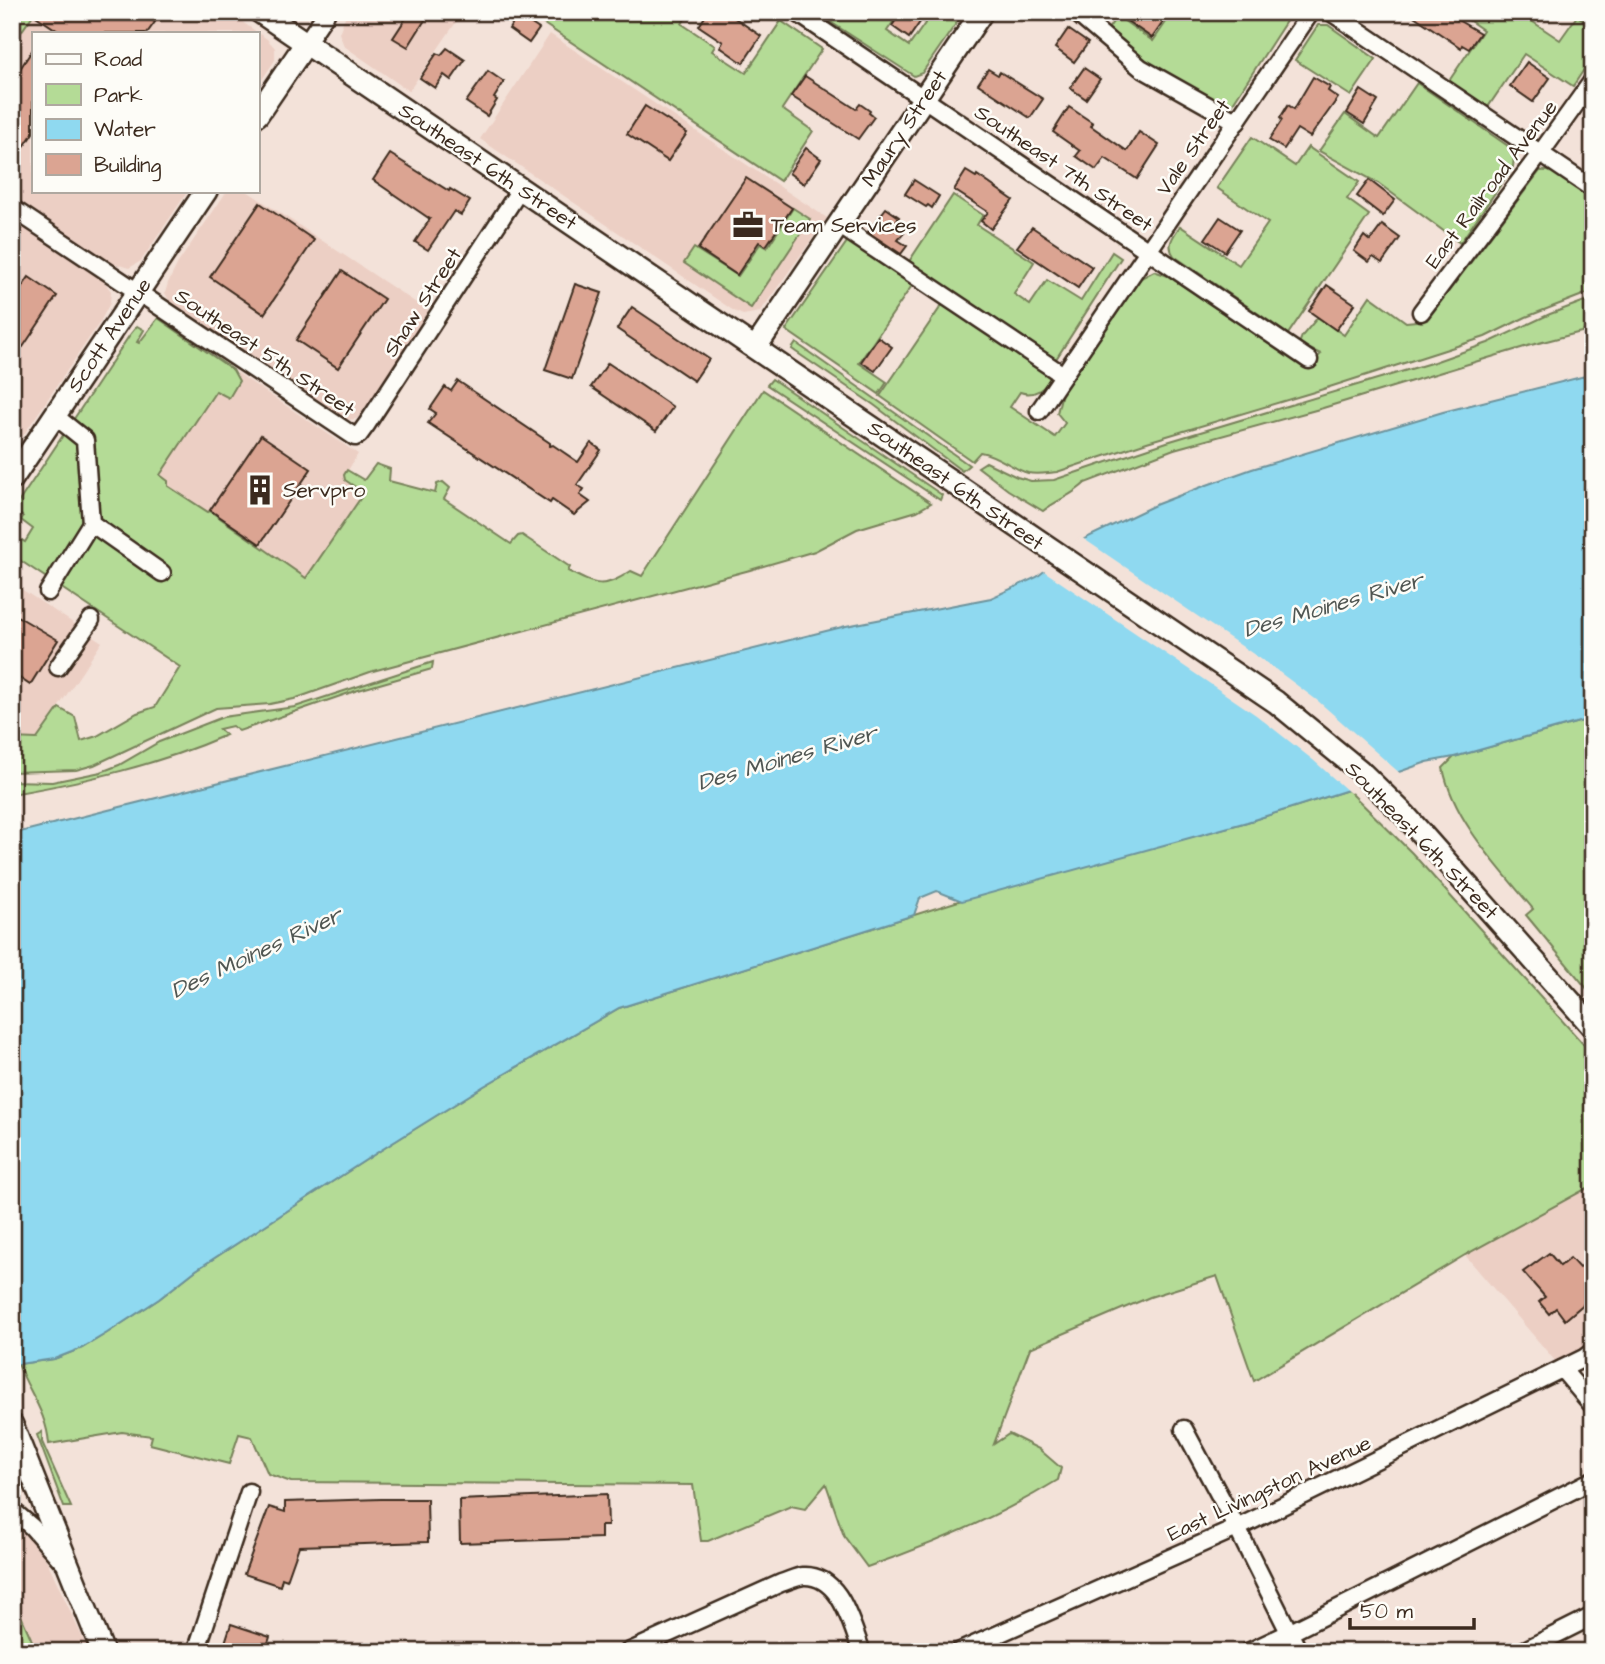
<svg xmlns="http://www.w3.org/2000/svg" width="1605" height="1664" viewBox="0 0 1605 1664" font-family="'Architects Daughter',sans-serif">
  <rect width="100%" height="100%" fill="#f3e2d9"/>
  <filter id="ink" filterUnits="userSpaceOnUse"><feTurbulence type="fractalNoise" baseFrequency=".0143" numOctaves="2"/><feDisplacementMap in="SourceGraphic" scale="14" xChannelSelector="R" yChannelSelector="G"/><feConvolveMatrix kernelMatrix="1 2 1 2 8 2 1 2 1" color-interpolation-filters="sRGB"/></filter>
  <g filter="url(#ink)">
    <g fill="#eccfc4">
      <polygon points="35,12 228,12 267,39 275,48 275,60 257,87 257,33 33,33 33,191 188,191 141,261 129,268 112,263 12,197 12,45"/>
      <polygon points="347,12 463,12 409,91 344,46 339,33"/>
      <polygon points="550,34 827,218 760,312 743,315 734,311 480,139"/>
      <polygon points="227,191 247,191 433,314 370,407 356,419 345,420 325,410 170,302 165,293 168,283 178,263"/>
      <polygon points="12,220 102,279 111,291 110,303 100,322 12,452"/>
      <polygon points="233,370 358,454 344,477 364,493 306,578 210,511 208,513 168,485 159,475 216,390 227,398 230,396 238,385 237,373"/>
      <polygon points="12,583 102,642 37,739 12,738"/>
      <polygon points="1593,1185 1593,1351 1562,1369 1465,1255"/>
      <polygon points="12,1518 36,1544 48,1563 89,1652 37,1652 12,1595"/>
    </g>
    <g fill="#b4db96" stroke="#78825a" stroke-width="2">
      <polygon points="12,12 35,12 12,45"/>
      <polygon points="526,12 689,12 682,24 715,46 712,51 746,73 781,21 822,49 782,109 813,131 780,181"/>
      <polygon points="815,12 900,12 887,31 909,46 933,12 964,12 922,73 914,76"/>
      <polygon points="1173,12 1292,12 1222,120 1104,35 1117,16 1153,41"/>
      <polygon points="1457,12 1518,12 1560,40 1577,16 1593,26 1593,56 1573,86 1524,54 1488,107 1449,81 1483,30"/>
      <polygon points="1318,25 1328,25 1376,59 1351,96 1295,60"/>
      <polygon points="1417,83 1508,146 1514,156 1513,167 1460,243 1378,183 1319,151 1345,114 1379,138"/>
      <path d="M1252,137L1295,166L1308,147L1359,182L1347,199L1369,215L1288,334L1174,256C1166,244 1173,237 1180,226L1239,265L1268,223L1217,188Z"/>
      <path d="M1540,171C1559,169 1578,187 1593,197V291L1526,317L1485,337L1314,392L1147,442L1057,472C1047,473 1037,475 1028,473C1011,468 998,455 980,452L972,461L880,396L944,302L1052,375C1046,389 1034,397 1020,392L1010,407L1055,437L1065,423L1057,413L1062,393L1141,278L1154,271L1168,276L1276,349L1307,367L1321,354L1299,344L1302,336L1318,317L1344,335L1370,296L1406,322L1427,320Z"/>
      <polygon points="953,195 983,215 977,225 1034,262 1014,294 1030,305 1047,280 1081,301 1112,252 1121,258 1056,359 908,263"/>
      <polygon points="793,208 810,219 751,308 684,263 694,248 738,276 760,244 767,248"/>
      <polygon points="849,239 913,284 859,363 887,382 879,394 786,330"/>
      <path d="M1593,298V329L1531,345L1323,408L1174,449L1085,483C1073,495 1057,500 1043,511L1008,490L978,467L986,462L1017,477L1031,481L1054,480L1167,442L1434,362L1488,343L1550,314Z"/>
      <path d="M158,318L233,370L239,381L229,398L216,391L160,475L168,481V486L208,512L210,511L306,578L364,493L345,480L344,475L347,470L364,480L376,464L390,469L389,481L435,493L437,484L443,482L450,488L444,499L511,544L518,536L522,535L570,567L568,571C597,586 603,589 631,571L642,576L763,390L931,503L917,511L857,529L815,551L750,570L373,671L294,699L270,704L216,708L94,765L76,770L12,772V738L37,739L59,708L75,717L81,741L97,736L137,713L155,707L180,667L12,555V534L25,542L33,529L21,520L23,517L21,515L12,527V512L129,336L137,326L144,330L137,342L139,343Z"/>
      <polygon points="796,343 969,465 962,471 874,405 796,352 792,349"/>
      <polygon points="772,379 942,495 940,500 767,385"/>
      <path d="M433,662L432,669L355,691L239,731L232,726L219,729L226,735C158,765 86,781 12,794V781L52,782L101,772L119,765L159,742L223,717L295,707Z"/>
      <path d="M1593,718V996L1526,915L1533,909C1499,867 1454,822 1443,768L1454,757Z"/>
      <path d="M1348,790L1412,853L1593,1055V1185L1465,1255L1254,1381L1217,1276L1150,1297L1030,1348L994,1444L1009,1434L1039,1449L1061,1468L1058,1480C998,1517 934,1544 867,1567L844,1536L826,1484L805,1509L791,1506L708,1541H701L693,1485L291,1482L268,1474L252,1437L239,1434L229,1464L150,1444L152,1436L122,1432L49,1444C47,1414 29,1392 18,1364L54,1359L82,1348L107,1333L159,1299L196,1270L378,1152L484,1086L619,1008L1003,887L1247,822Z"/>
      <polygon points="42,1432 42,1442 71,1507 64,1507 37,1435"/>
      <polygon points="12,1595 37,1652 12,1652"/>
    </g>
    <polygon fill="#8fd9f0" stroke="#6d939c" stroke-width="2" points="1593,374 1593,718 1454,757 1427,762 1348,790 1247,822 962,901 937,891 920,898 914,915 619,1008 484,1086 378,1152 196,1270 159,1299 107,1333 82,1348 54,1359 12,1365 12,834 846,626 991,598 1037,577 1084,539 1155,505 1204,486 1252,469 1443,412"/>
    <polygon fill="#f3e2d9" points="1081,537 1271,666 1318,701 1402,775 1350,793 1313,760 1256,715 1041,569"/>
    <g fill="#dba492" stroke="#3b2a1e" stroke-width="2">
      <polygon points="30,12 140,12 155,22 147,33 61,33"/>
      <polygon points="410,12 430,12 408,47 393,38"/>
      <polygon points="708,12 726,12 761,36 743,63 720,47 723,42 699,26"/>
      <polygon points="901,12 927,12 909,38 892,26"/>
      <polygon points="1114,12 1157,12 1166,18 1152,38"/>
      <polygon points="1408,12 1444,12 1480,33 1469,49 1462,45 1461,48"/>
      <polygon points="518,15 539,29 529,43 509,29"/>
      <polygon points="1068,29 1088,43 1074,62 1055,48"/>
      <polygon points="447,48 465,60 451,80 444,75 435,88 420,78 437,53 441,55"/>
      <polygon points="33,49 33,133 12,165 12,81"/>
      <polygon points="1527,62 1550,78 1533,102 1510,86"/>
      <polygon points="1084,68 1100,79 1086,99 1070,88"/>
      <polygon points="988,69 998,75 1000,72 1043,99 1030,118 978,84"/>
      <polygon points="488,71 504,82 494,98 497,100 487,116 466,102"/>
      <polygon points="805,76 856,109 860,104 870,111 869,113 874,117 858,139 791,96"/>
      <polygon points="1313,77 1330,87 1328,91 1338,98 1310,137 1297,129 1284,149 1269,140 1282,120 1280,118 1288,105 1294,109"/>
      <polygon points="1361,90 1378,101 1364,124 1347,113"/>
      <polygon points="645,106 687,133 668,161 627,134"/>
      <polygon points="1069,107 1093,123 1091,126 1127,151 1139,132 1159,145 1137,179 1105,158 1096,170 1076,156 1080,151 1053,132"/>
      <polygon points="806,148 821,159 804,184 789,173"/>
      <polygon points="390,154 449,191 450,189 470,201 461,215 454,211 428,250 415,242 430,219 373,180"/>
      <polygon points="966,171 976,177 977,175 1013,200 991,229 981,221 988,212 954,190"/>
      <polygon points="746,178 792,208 766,246 759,242 737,275 698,249"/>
      <polygon points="914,180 939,196 932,208 928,205 926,207 905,194"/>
      <polygon points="1369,180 1395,200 1383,216 1357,196"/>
      <polygon points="260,203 314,240 264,314 210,277"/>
      <polygon points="886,208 899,217 893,225 904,233 898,240 907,246 901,254 868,232"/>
      <polygon points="1220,217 1240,230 1225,252 1205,239"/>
      <polygon points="1382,225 1400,238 1382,263 1373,257 1369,262 1354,251 1364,236 1370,241"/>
      <polygon points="1032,227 1092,267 1078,288 1017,247"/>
      <polygon points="342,271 384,299 338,368 296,340"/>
      <polygon points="29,277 57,296 23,347 12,340 12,302"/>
      <polygon points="575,284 602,293 572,379 545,370"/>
      <polygon points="1327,285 1355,304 1336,330 1309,311"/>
      <polygon points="632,307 709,359 694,381 617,329"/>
      <polygon points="878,337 892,347 875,371 861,362"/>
      <polygon points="608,363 673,407 656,431 591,387"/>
      <polygon points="458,381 550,443 550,446 553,445 578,462 591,443 601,450 577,485 584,489 580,495 590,502 574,515 552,500 550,503 428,423 436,413 430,409 445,387 451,391"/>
      <polygon points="261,435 311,469 260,544 210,510"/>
      <polygon points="12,613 58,640 30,685 12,673"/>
      <polygon points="1549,1253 1560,1266 1570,1258 1579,1268 1593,1257 1593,1296 1565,1320 1556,1308 1549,1314 1539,1302 1545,1297 1523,1272"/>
      <polygon points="607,1494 608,1526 601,1526 601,1538 460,1543 459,1500"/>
      <polygon points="381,1499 427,1499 428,1542 299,1546 287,1580 282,1578 280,1586 244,1574 269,1507 285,1512 285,1502"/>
      <polygon points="231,1624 270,1637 265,1652 222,1652"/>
    </g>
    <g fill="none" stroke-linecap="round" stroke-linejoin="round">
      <g stroke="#3b2a1e" stroke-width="21">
        <g id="minor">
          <polyline points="796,12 1309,360"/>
          <polyline points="1075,12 1141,68 1237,122"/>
          <polyline points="1331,12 1593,189"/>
          <polyline points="306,43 327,12"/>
          <polyline points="12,208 355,437 359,435 367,424 521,188"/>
          <polyline points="839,225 1063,375"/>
          <polyline points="1421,312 1540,154 1593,80"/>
          <polyline points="1039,411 1311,12"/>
          <polyline points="55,416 85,440 91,523 162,573"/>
          <polyline points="48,592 91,523"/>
          <polyline points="58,667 91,620"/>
          <polyline points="1562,1369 1593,1406"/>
          <polyline points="1184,1429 1237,1528 1299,1652"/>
          <polyline points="12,1510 32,1527 62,1561"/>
          <polyline points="196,1652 249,1492"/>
          <path d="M628,1652L781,1583C788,1581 796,1577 803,1576C841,1574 851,1625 862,1652"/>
          <polyline points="958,1652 1237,1528 1584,1358 1593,1351"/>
          <polyline points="1248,1652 1289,1633 1593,1480"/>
          <polyline points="1521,1652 1593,1616"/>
        </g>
      </g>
      <g stroke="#3b2a1e" stroke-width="26">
        <g id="major">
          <polyline points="260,12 1276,702 1359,770 1404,814 1593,1027"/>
          <polyline points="257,115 306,43"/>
          <polyline points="756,347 982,12"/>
          <polyline points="12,479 206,191"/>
          <polyline points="12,1425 103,1652"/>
        </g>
      </g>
      <use href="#minor" stroke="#fdfcf7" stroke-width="16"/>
      <use href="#major" stroke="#fdfcf7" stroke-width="21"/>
    </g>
  </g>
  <defs>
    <g id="office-bare" transform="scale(2.415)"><path d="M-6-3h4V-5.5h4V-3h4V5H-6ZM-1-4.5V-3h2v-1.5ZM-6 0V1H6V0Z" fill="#3b2a1e" stroke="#fdfcf7" stroke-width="2.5" paint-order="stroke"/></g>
    <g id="building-bare" transform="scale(2.415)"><path d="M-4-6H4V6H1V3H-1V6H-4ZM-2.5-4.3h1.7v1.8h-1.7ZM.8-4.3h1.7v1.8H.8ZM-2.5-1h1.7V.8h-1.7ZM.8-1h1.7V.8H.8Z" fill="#3b2a1e" stroke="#fdfcf7" stroke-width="2.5" paint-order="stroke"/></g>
  </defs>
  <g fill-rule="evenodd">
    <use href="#office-bare" x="748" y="225"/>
    <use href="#building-bare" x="260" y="490"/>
  </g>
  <g text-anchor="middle" stroke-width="5" stroke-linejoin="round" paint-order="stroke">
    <g font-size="21" fill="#3b2a1e" stroke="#fdfcf7">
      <text transform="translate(904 128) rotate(-56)" y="7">Maury Street</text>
      <text transform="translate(1193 147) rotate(-55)" y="7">Vale Street</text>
      <text transform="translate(488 166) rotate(34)" y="7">Southeast 6th Street</text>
      <text transform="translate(1064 168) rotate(34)" y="7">Southeast 7th Street</text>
      <text transform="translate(1491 184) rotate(-53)" y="7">East Railroad Avenue</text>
      <text transform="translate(422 302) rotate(-57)" y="7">Shaw Street</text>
      <text transform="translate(109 335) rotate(-56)" y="7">Scott Avenue</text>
      <text transform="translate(265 352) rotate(34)" y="7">Southeast 5th Street</text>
      <text transform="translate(956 485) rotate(35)" y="7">Southeast 6th Street</text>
      <text transform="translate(1422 840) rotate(46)" y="7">Southeast 6th Street</text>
      <text transform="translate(1269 1488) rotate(-25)" y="7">East Livingston Avenue</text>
    </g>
    <g font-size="21" fill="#3b2a1e" stroke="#fdfcf7" text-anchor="start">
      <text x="771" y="232">Team Services</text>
      <text x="283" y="497">Servpro</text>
    </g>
    <g font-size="23" font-style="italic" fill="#505652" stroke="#fdfcf7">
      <text transform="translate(1333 604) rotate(-16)" y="8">Des Moines River</text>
      <text transform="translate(787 757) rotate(-16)" y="8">Des Moines River</text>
      <text transform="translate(256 952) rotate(-25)" y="8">Des Moines River</text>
    </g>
  </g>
  <rect width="1605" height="1664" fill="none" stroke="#fdfcf7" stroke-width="42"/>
  <rect x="21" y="21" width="1563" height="1622" fill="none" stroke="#3b2a1e" stroke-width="2.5" filter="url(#ink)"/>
  <rect x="32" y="32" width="228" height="161" fill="#fdfcf7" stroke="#afa8a0" stroke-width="2"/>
  <rect x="46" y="54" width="35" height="10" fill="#fdfcf7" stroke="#afa8a0" stroke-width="2"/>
  <text x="94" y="66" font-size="21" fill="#3b2a1e">Road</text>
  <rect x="46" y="84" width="35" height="21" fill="#b4db96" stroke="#afa8a0" stroke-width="2"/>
  <text x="94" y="102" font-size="21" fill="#3b2a1e">Park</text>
  <rect x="46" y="119" width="35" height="21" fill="#8fd9f0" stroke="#afa8a0" stroke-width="2"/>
  <text x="94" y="136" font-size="21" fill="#3b2a1e">Water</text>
  <rect x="46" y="154" width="35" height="21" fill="#dba492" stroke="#afa8a0" stroke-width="2"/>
  <text x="94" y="172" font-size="21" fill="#3b2a1e">Building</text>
  <path d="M1350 1618v10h124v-10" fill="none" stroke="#3b2a1e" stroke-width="3.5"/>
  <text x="1360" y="1618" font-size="21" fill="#3b2a1e" stroke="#fdfcf7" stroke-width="5" paint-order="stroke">50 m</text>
</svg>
